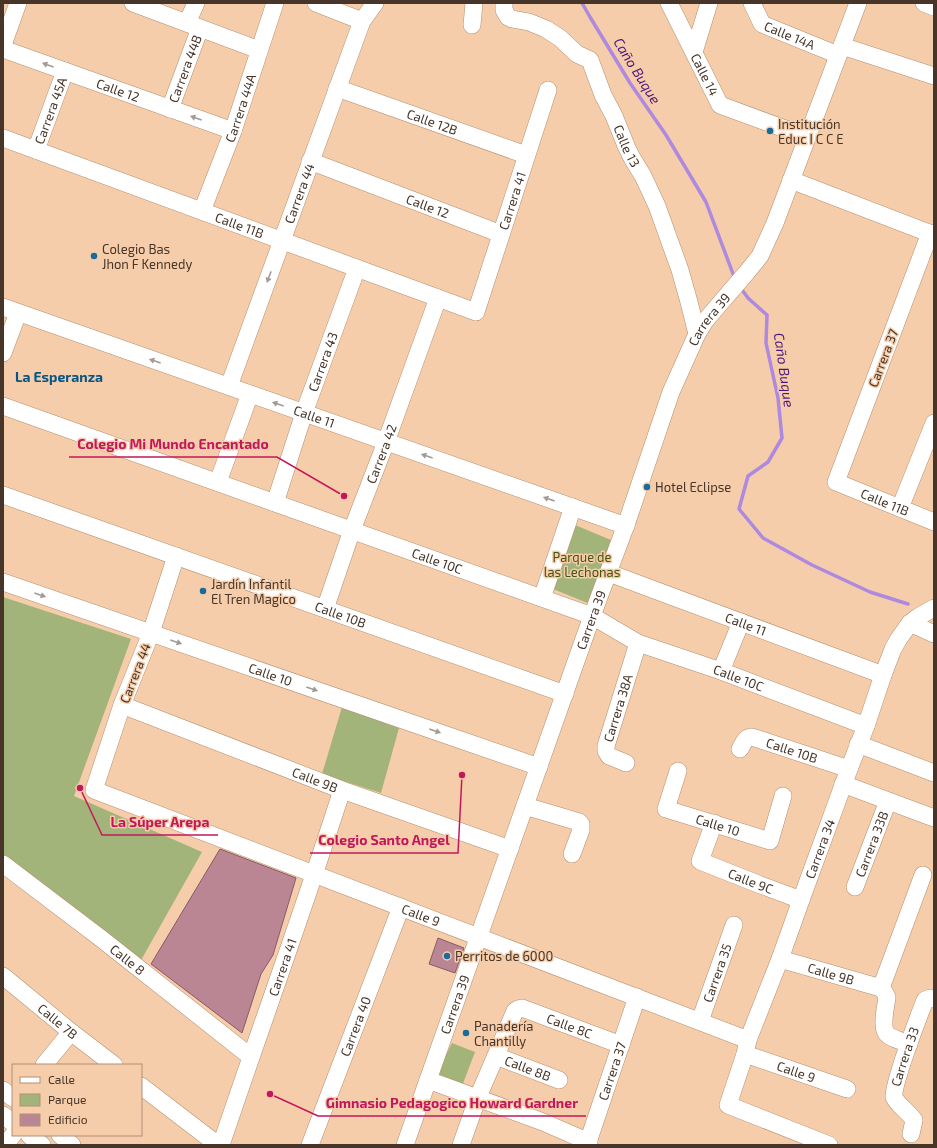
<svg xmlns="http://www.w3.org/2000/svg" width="937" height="1148" viewBox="0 0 937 1148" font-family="'Exo 2',sans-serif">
  <rect width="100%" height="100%" fill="#f6cdaa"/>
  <g fill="#a2b47a">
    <polygon points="575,525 611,540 590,604 553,589"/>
    <polygon points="3,597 131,639 74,796 202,852 140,962 3,855"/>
    <polygon points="342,707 399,728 381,793 322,774"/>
    <polygon points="452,1043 475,1052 462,1086 435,1077"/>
  </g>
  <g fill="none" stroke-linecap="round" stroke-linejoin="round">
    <g stroke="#ad89df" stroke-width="3.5">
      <polyline points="582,3 590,17 630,83 666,135 706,202 735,279"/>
      <polyline points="740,287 748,298 767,315 766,343 778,398 782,438 768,462 748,476 739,509 763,538 812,565 870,592 908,604"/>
    </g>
  </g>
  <g fill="#ba8693" stroke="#895966">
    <polygon points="220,849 296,878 273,955 261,974 242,1033 151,964"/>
    <polygon points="438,938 464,948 455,973 429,964"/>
  </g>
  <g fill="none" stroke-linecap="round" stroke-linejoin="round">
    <g stroke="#b58f6e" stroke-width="18">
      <g id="minor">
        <polyline points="133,3 259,50"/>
        <polyline points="316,3 362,21"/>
        <path id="s1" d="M504,3V10L508,17L512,19L529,22L546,29L560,38L577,54L590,60L603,95L614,116L627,148L632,158L643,176L657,206L680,270L689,302L697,334"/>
        <path id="s2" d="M669,3L720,105L807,137"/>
        <path id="s3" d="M752,3L762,24L838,55"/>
        <polyline points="924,3 934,7"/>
        <polyline points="187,23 196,3"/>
        <polyline points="472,25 474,3"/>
        <polyline points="3,45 18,3"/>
        <polyline points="842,46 934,76"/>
        <path id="s4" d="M3,49L233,131"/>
        <polyline points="694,52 709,3"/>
        <path id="s5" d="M337,88L526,155"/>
        <path id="s6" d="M170,109L200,28"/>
        <path id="s7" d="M3,138L476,312L548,90"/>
        <path id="s8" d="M36,150L65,71"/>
        <path id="s9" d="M310,161L501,234"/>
        <polyline points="791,180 934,235"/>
        <path id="s10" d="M202,211L233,131L275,3"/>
        <path id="s11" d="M930,233L836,482L934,522"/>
        <path id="s12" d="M3,307L626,526"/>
        <polyline points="3,353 18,313"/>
        <path id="s13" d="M229,386L362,21L375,3"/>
        <path id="s14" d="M3,406L592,616L638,643L721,671L866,726"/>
        <polyline points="218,482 250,394"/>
        <path id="s15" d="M3,495L565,694"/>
        <path id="s16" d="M275,503L304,413L357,268"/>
        <polyline points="900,508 934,423"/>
        <path id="s17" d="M176,556L151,633L122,705L94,790L748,1040"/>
        <path id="s18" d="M609,573L883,675"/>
        <path id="s19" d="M3,582L539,767"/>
        <polyline points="542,598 573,507"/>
        <path id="s20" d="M325,609L352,530L386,442L438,298"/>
        <polyline points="910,623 934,634"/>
        <polyline points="721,671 741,622"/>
        <path id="s21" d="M122,705L342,790L510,849"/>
        <polyline points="858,744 934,773"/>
        <path id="s22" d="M740,749C743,744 745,737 752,737L849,769"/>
        <path id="s23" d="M626,763L609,756L606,751V746L638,643"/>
        <path id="s24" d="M678,771L666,809L770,841L783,796"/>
        <polyline points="843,784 934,818"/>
        <polyline points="525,806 579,822 581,824 581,830 572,854"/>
        <path id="s25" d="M714,823L700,861L758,884L801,900"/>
        <path id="s26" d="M3,864L103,940L251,1057"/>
        <path id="s27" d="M855,887L888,801"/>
        <path id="s28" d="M780,959L881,988"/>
        <path id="s29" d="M3,976L71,1032L114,1065"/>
        <polyline points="881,988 923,875"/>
        <path d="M881,988L885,993L887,997C886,1006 880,1030 888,1035C893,1039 902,1041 909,1044"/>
        <path id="s30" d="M700,1021L734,925"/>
        <path id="s31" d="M745,1054L847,1089"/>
        <path id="s32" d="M496,1056L559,1080"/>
        <polyline points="44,1065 71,1032"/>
        <polyline points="428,1080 543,1122 589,1142"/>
        <polyline points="141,1086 218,1145"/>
        <polyline points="3,1090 13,1098"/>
        <polyline points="3,1115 13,1123"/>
        <path id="s33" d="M911,1134L914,1120C909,1112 897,1105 894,1097C891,1088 920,1013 925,1000L930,998L934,999"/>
        <polyline points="29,1135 42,1145"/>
        <polyline points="60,1135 72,1145"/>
        <polyline points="5,1145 13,1135"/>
        <path id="s34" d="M221,1145C261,1026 304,909 342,790"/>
        <path id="s35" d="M310,1145L401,907"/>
        <path id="s36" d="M405,1145L592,616L627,522L671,392L697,334L705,321L747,272L760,256L775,223L858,3"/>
        <path id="s37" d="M461,1145L478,1097L515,1011L518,1009L522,1008L621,1045"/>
        <path id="s38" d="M587,1145L637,997"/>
        <path id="s39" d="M829,1145L728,1105L745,1054L748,1040L780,959L801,900L849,769L866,726L883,675L893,649L898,640L910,623L918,617L934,608"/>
      </g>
    </g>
    <use href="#minor" stroke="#fff" stroke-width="17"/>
  </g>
  <defs><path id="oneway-solid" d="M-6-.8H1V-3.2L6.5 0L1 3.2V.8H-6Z"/></defs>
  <g fill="#a29a94">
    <use href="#oneway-solid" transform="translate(48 65) rotate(-160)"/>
    <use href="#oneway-solid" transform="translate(196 118) rotate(-160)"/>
    <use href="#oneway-solid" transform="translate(269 277) rotate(110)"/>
    <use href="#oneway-solid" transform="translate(155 361) rotate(-161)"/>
    <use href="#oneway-solid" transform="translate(278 404) rotate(-161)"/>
    <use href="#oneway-solid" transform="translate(427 456) rotate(-161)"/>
    <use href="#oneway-solid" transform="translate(549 499) rotate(-161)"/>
    <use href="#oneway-solid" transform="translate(40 595) rotate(19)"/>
    <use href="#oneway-solid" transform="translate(176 642) rotate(19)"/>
    <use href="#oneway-solid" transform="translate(312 689) rotate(19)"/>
    <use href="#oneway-solid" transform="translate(435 731) rotate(19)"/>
  </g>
  <g fill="#1b6a9c" stroke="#f6cdaa" stroke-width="1.5">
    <circle cx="770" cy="131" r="4"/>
    <circle cx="94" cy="256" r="4"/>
    <circle cx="647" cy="487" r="4"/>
    <circle cx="203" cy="591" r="4"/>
    <circle cx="447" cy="956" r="4"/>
    <circle cx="466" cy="1033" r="4"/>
  </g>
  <g text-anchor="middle" stroke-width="3" stroke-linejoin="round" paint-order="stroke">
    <g font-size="13" fill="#463528" stroke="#f6cdaa">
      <text dy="5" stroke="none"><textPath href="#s3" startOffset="53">Calle 14A</textPath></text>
      <text dy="5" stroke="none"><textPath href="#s6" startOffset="43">Carrera 44B</textPath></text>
      <text dy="5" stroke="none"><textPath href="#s2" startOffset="80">Calle 14</textPath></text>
      <text dy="5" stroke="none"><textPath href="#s4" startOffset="122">Calle 12</textPath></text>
      <text dy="5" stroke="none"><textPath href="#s10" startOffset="110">Carrera 44A</textPath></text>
      <text dy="5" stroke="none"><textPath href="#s8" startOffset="42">Carrera 45A</textPath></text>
      <text dy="5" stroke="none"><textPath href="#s5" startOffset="101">Calle 12B</textPath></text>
      <text dy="5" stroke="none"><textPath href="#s1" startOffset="203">Calle 13</textPath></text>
      <text dy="5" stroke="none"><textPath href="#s13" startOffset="205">Carrera 44</textPath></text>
      <text dy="5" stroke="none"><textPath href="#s7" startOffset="621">Carrera 41</textPath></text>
      <text dy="5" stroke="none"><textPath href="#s9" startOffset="126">Calle 12</textPath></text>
      <text dy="5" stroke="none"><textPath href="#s7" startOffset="252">Calle 11B</textPath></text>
      <text dy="5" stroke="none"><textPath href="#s36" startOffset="881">Carrera 39</textPath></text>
      <text transform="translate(883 358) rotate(-69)" y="5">Carrera 37</text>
      <text dy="5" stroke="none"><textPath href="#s16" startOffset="149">Carrera 43</textPath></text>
      <text dy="5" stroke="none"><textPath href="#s12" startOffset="330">Calle 11</textPath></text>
      <text dy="5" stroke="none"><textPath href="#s20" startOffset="165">Carrera 42</textPath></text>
      <text dy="5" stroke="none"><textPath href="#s11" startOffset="319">Calle 11B</textPath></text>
      <text dy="5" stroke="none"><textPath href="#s14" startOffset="461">Calle 10C</textPath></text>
      <text dy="5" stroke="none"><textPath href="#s15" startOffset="358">Calle 10B</textPath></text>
      <text dy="5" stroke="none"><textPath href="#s36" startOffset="557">Carrera 39</textPath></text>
      <text dy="5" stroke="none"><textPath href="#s18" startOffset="146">Calle 11</textPath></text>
      <text transform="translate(135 673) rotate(-69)" y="5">Carrera 44</text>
      <text dy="5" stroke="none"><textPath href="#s19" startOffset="283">Calle 10</textPath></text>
      <text dy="5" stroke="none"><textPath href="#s14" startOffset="785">Calle 10C</textPath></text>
      <text dy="5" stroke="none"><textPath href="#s23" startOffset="69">Carrera 38A</textPath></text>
      <text dy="5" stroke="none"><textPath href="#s22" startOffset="60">Calle 10B</textPath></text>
      <text dy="5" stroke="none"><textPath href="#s21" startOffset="207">Calle 9B</textPath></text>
      <text dy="5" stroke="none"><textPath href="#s24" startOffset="94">Calle 10</textPath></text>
      <text dy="5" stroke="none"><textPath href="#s27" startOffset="46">Carrera 33B</textPath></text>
      <text dy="5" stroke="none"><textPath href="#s39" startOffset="381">Carrera 34</textPath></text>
      <text dy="5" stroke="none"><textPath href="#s25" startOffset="95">Calle 9C</textPath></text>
      <text dy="5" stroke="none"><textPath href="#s17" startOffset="598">Calle 9</textPath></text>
      <text dy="5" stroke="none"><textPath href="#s26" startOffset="157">Calle 8</textPath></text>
      <text dy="5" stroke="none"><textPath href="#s34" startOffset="188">Carrera 41</textPath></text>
      <text dy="5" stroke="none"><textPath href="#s30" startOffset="51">Carrera 35</textPath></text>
      <text dy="5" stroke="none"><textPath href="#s28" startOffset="53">Calle 9B</textPath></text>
      <text dy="5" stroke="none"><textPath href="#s36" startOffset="149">Carrera 39</textPath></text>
      <text dy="5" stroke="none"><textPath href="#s29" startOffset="71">Calle 7B</textPath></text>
      <text dy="5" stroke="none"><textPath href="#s35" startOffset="127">Carrera 40</textPath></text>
      <text dy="5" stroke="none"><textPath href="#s37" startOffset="203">Calle 8C</textPath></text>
      <text dy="5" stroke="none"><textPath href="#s33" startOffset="87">Carrera 33</textPath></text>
      <text dy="5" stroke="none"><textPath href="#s32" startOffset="34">Calle 8B</textPath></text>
      <text dy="5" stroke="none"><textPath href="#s38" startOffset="78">Carrera 37</textPath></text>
      <text dy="5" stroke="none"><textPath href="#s31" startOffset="54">Calle 9</textPath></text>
    </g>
    <g font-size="13" fill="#463528" stroke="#f6cdaa" text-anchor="start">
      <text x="778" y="129">Institución<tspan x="778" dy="15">Educ I C C E</tspan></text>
      <text x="102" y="254">Colegio Bas<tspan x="102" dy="15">Jhon F Kennedy</tspan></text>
      <text x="655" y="492">Hotel Eclipse</text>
      <text x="211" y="589">Jardín Infantil<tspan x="211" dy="15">El Tren Magico</tspan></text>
      <text x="455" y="961">Perritos de 6000</text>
      <text x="474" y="1031">Panadería<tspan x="474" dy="15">Chantilly</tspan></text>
    </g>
    <g font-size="13" fill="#44540d" stroke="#f6cdaa">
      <text x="582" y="562">Parque de<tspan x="582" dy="15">las Lechonas</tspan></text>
    </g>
    <g font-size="14" font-style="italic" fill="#4a157a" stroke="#f6cdaa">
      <text transform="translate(637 71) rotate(58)" y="5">Caño Buque</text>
      <text transform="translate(784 370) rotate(82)" y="5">Caño Buque</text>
    </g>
    <g font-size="14" font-weight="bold" fill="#075582" stroke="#f6cdaa">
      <text x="59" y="382">La Esperanza</text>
    </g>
  </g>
  <path fill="none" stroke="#c2185b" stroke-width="1.5" d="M344 496L277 457H69M80 788L102 835H218M462 775L458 853H310M270 1094L318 1116H586"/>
  <g fill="#c2185b" stroke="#f6cdaa" stroke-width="1.5">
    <circle cx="344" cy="496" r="4"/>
    <circle cx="80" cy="788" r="4"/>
    <circle cx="462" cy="775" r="4"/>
    <circle cx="270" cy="1094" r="4"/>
  </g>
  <g font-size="14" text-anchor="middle" font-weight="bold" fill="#c2185b" stroke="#f6cdaa" stroke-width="3" stroke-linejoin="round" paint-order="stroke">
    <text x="173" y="449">Colegio Mi Mundo Encantado</text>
    <text x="160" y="827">La Súper Arepa</text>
    <text x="384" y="845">Colegio Santo Angel</text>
    <text x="452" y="1108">Gimnasio Pedagogico Howard Gardner</text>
  </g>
  <rect width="937" height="1148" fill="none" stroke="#463528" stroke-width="8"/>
  <rect x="12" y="1064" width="130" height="72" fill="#f6cdaa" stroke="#b09076"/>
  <rect x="20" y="1077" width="20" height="6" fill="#ffffff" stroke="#b09076"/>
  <text x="48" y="1084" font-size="12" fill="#463528">Calle</text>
  <rect x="20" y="1094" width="20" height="12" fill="#a2b47a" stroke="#b09076"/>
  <text x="48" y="1104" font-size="12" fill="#463528">Parque</text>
  <rect x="20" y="1114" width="20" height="12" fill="#ba8693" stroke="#b09076"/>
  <text x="48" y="1124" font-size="12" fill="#463528">Edificio</text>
</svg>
